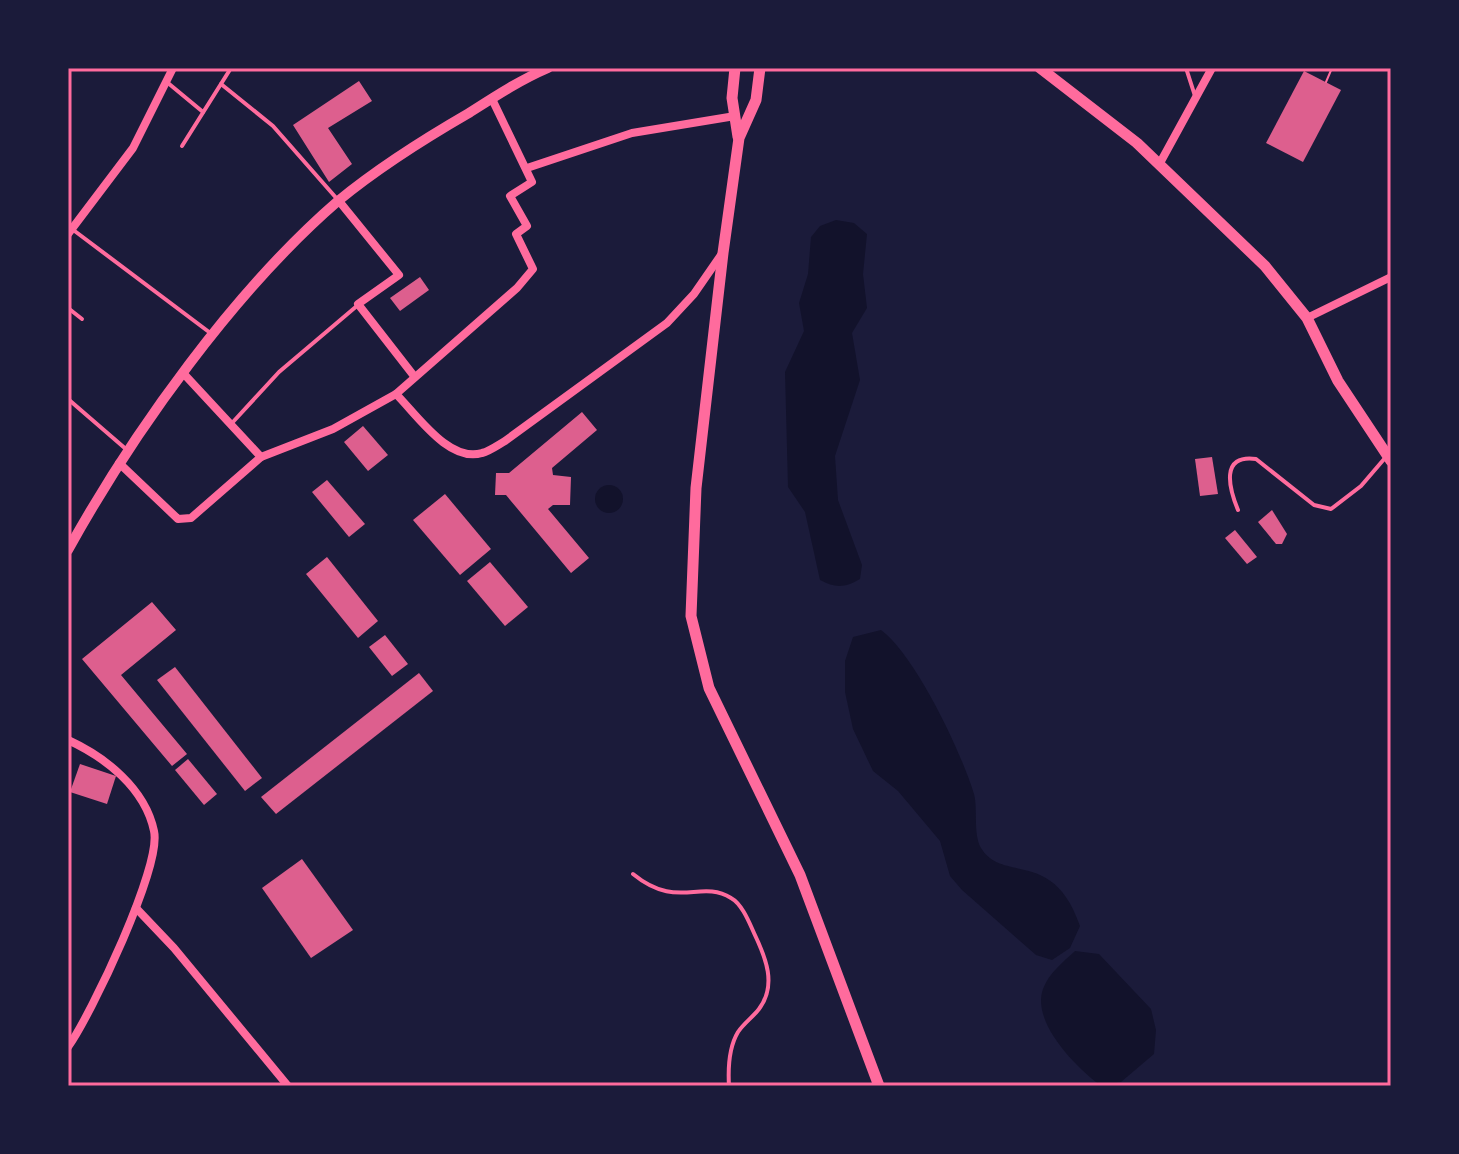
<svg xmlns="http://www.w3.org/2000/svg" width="1459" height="1154" viewBox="0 0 1459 1154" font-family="'Exo 2',sans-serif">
  <rect width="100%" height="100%" fill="#1b1b3a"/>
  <g fill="#12122b">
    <path d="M836,220L854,223L867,234L863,274L867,308L852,333L860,380L835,456L838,500L862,565L860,579C845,588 835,588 820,580L805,512L788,487L785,372L804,331L799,303L808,274L811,237L820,226Z"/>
    <circle cx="609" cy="499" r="14"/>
    <path d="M881,630C915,655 961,751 974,794C978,809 973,834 981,848C1003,884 1053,847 1080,926L1070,948L1052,960L1036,955L962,890L950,876L940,841L898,791L873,771L853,729L845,692V661L853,637Z"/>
    <path d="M1075,951L1099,954L1151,1009L1156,1030L1154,1054L1121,1082L1101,1086C1077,1068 1031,1023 1043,989C1049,973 1063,962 1075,951Z"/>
  </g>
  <g fill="#dd5f8e">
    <polygon points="1304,71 1341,90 1303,162 1266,143"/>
    <polygon points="359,81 372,101 328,128 352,164 329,182 293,125"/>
    <polygon points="420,277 429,290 400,311 390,298"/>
    <polygon points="582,412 597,430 552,468 553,475 571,477 570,505 553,505 548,509 589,558 571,573 506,495 495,495 496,473 509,473"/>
    <polygon points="363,426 388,455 368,471 344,442"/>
    <polygon points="1212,457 1218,494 1200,496 1195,459"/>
    <polygon points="327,480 365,524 349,537 312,492"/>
    <polygon points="445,494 491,549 460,575 413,520"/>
    <polygon points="1272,510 1287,534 1282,544 1276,544 1258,522"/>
    <polygon points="1235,530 1257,557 1247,564 1225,538"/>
    <polygon points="327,557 378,621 358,638 306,574"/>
    <polygon points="490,562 528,607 505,626 467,581"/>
    <polygon points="152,602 176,630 121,675 187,754 172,766 82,659"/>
    <polygon points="385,635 408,664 392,676 369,647"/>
    <polygon points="175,667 262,778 245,791 157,680"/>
    <polygon points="419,673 433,691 276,814 261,797"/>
    <polygon points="188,759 217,794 204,805 175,770"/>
    <polygon points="80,764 116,776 107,804 70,792"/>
    <polygon points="302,859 353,930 311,958 262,888"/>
  </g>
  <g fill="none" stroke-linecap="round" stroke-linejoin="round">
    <polyline stroke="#ff6b9d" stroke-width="2" points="1326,82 1332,68"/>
    <g stroke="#ff6b9d" stroke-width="4">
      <polyline points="1186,68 1195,96"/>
      <polyline points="168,83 203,112"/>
      <polyline points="221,84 273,126 338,200"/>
      <polyline points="182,146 231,68"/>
      <polyline points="68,226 213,335"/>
      <polyline points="68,308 82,319"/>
      <polyline points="68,399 127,450"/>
      <polyline points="232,423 279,372 358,305"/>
      <path d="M1238,510C1229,488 1220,454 1256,459L1314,505L1331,509L1361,486L1385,458"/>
      <path d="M633,874C677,910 700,879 731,898C742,904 749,922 754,933C766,958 777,985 759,1009C753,1017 744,1023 738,1032C729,1047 728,1069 729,1086"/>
    </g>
    <g stroke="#ff6b9d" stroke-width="8">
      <polyline points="1160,163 1212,68"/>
      <polyline points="527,168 632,133 735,116"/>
      <polyline points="339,201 399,275 358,304 414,376"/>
      <polyline points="68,234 133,148 173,68"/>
      <polyline points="1307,318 1391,277"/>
      <polyline points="184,374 261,457"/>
      <polyline points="396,394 517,288 533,269 516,234 527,226 510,196 532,182 492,99"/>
      <path d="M119,463L178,519L191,518L261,457L333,429L396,394C417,415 449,463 482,453C490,451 498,445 505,441L667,323L694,294L721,255"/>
      <path d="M68,740C105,757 145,788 154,831C162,866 91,1015 68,1047"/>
      <polyline points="136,908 174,948 288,1086"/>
    </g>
    <path stroke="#ff6b9d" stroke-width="10" d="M68,550C134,431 235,290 338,201C378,168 424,139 469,113C494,97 520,80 548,68"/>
    <g stroke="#ff6b9d" stroke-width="11">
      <polyline points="735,68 732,98 738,137"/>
      <polyline points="760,68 756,100 739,138 723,253 696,488 691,616 709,688 800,875 879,1086"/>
      <polyline points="1040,68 1137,143 1265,266 1307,318 1338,381 1391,461"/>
    </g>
  </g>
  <rect width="1459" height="1154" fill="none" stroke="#1b1b3a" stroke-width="140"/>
  <rect x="70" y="70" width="1319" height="1014" fill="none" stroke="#ff6b9d" stroke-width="3"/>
</svg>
